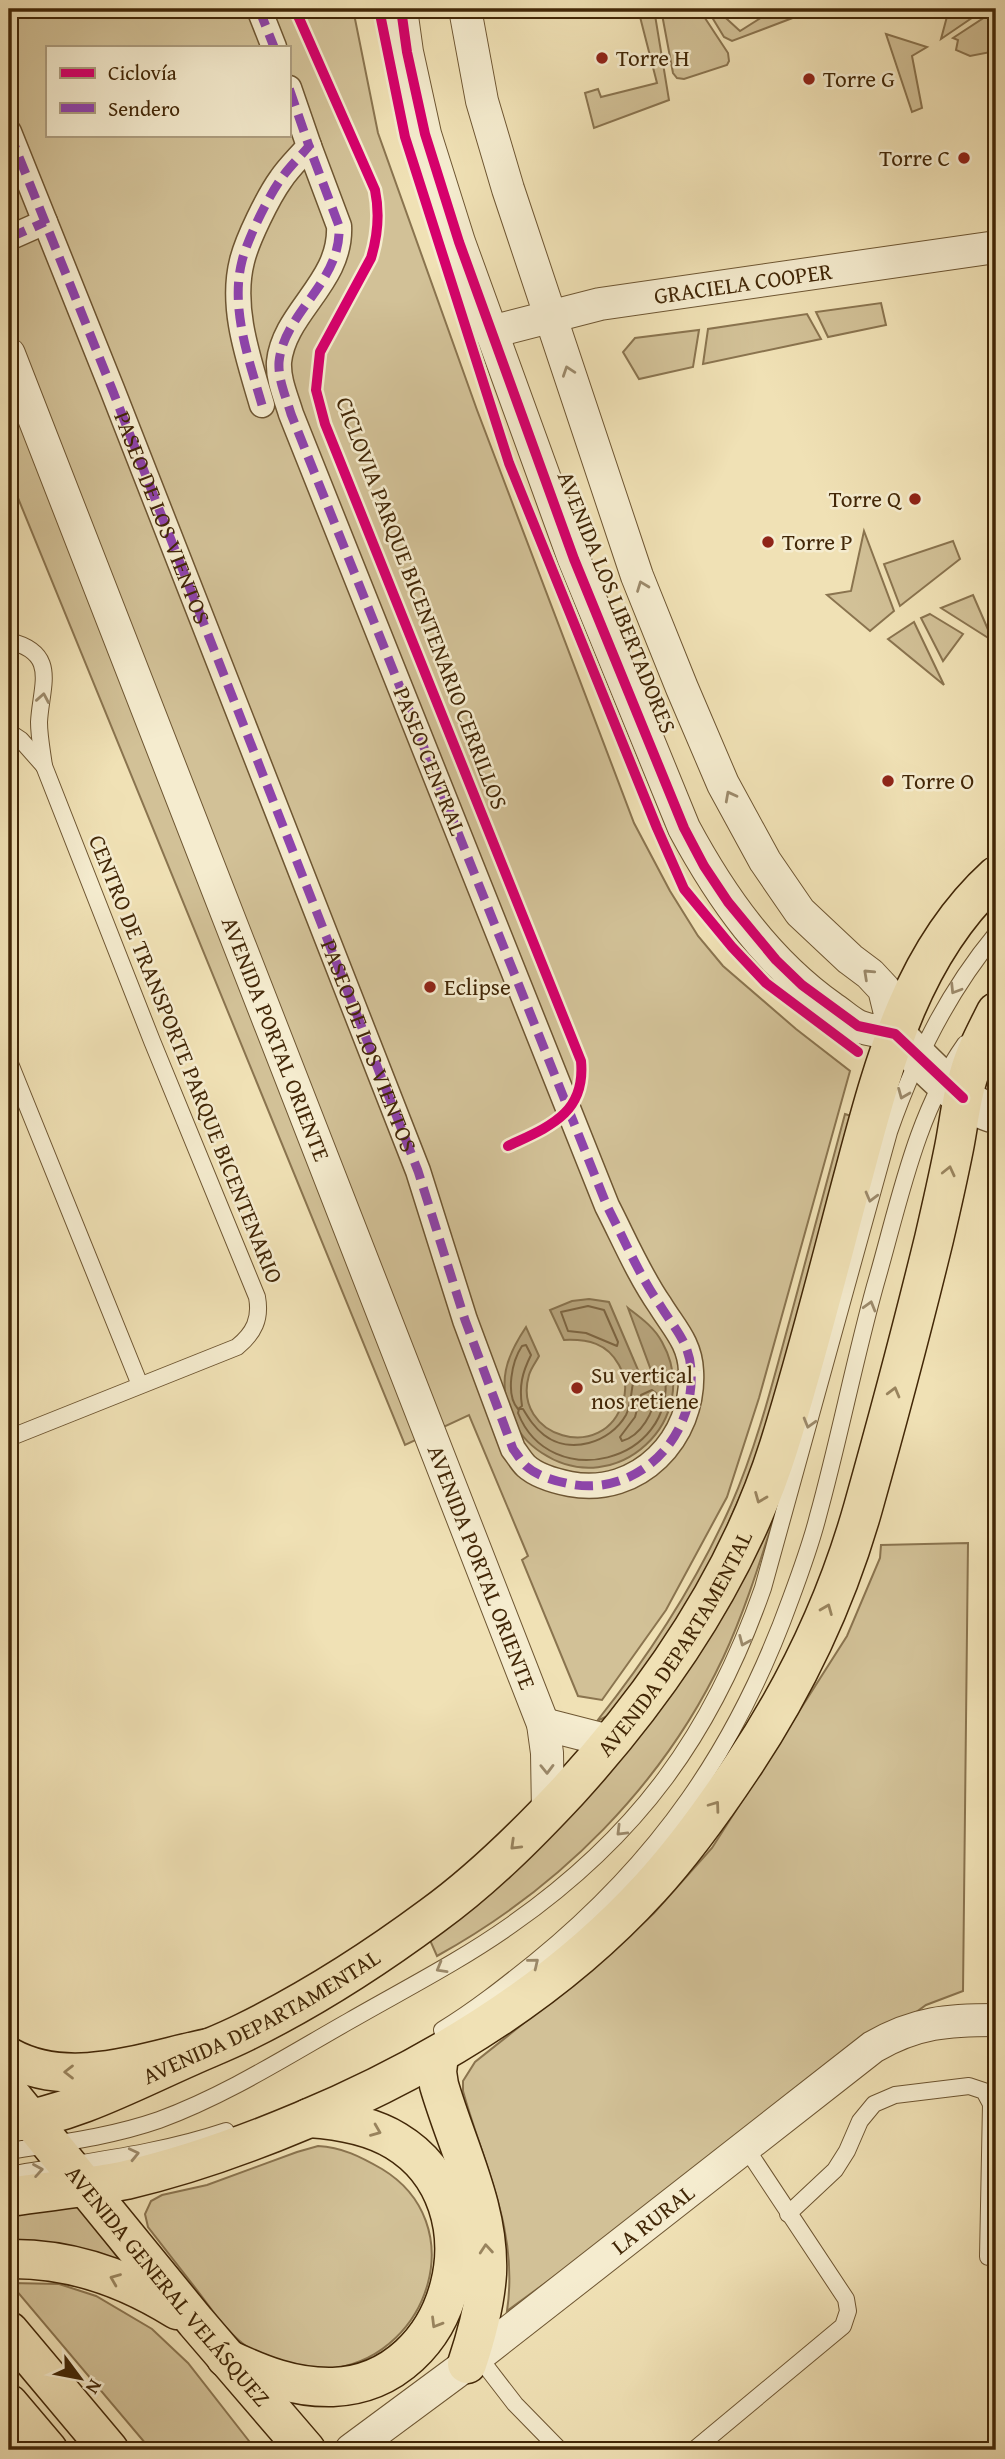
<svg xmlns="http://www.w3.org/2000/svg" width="1005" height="2459" viewBox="0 0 1005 2459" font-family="'Gentium Book Plus',serif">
  <rect width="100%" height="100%" fill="#f0e1b5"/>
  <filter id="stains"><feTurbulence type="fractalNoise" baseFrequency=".00286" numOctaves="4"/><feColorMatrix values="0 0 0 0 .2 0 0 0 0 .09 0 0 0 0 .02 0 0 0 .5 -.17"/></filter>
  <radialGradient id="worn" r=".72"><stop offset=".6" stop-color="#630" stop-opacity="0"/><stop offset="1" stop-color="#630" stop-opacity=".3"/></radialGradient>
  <g fill="#d2c197" stroke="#8a744f" stroke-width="2" fill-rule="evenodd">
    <path d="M9,9H353L378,133L477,410L634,823L670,891L698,936L723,966L796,1029L850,1071L759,1398L727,1497L666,1610L602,1700L578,1696L522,1560L528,1556L469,1415L405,1445L9,476ZM47,47H289V135H47Z"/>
    <polygon points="638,9 654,9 669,100 594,128 585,93 598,89 601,97 657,83"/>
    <polygon points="661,9 699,9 728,53 729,61 727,65 684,79 677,78 673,73"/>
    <polygon points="707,9 716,9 740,31 775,9 805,9 811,11 732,41 724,37"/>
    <polygon points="949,9 985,9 941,39"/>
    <polygon points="993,9 996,9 996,51 970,56 956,50 958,40 953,38 991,13"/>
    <polygon points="886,34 927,47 912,56 922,108 912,112"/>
    <polygon points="881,303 886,325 828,337 816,312"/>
    <polygon points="807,314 821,339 703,364 708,329"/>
    <polygon points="699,330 693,367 639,379 623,352 635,338"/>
    <polygon points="864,531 894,611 870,631 827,595 851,591"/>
    <polygon points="953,541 960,559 900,606 884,564"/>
    <polygon points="973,595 993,641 941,608"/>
    <polygon points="930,614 963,634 943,661 921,618"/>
    <polygon points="914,622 944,685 888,639"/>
    <path d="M845,1114L854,1117L765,1439L702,1584L616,1712L597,1721C648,1657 697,1581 731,1505C757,1446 773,1381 790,1319C808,1250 827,1182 845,1114Z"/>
    <path d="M774,1511V1518C759,1565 744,1613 723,1658C663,1785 560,1888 437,1956L429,1938Z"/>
    <path d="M968,1543L963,1991L926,2005L507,2311C519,2230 484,2167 463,2091V2081L475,2062L603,1960L654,1913L712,1848L847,1636L880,1558L881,1545Z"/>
    <path d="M318,2146C342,2147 361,2157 382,2169C471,2223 431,2352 336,2368C328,2369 317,2373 309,2372C300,2371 288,2364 280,2361C270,2358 259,2355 250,2349C229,2335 215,2314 200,2294C183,2272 166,2250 148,2227L145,2214L151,2201L162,2195L207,2185L297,2152Z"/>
    <polygon points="76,2202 127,2270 9,2245 9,2214"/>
    <polygon points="10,2283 59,2284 96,2296 152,2329 188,2363 256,2450 151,2450"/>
  </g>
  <path fill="#b5a27a" stroke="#87714c" stroke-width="2" d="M589,1299L609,1302L641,1377L652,1373L628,1308C641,1318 654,1327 662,1342C705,1419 616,1502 542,1453C528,1444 518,1433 512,1417C497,1382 506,1357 526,1327L539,1356C536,1362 531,1368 529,1375C511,1437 605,1465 623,1401C627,1389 625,1376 619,1365C607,1343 588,1339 564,1340L550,1310L572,1301Z"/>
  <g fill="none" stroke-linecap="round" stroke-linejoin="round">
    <g stroke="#7c6440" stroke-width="2">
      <polygon points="588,1306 604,1310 618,1342 617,1346 586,1333 568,1331 561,1312"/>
      <path d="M526,1345L531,1355C522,1373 519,1386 522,1406L518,1409C505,1394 512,1361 522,1346Z"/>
      <path d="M661,1373L665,1375C676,1463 550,1494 518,1413L519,1409H523C529,1419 534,1427 544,1435C570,1455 610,1443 626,1415C631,1405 631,1393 633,1383C647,1382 650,1385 661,1373Z"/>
      <path d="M652,1390L656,1393C654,1412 641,1436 622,1441L620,1437L635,1417L641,1395Z"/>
    </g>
    <g stroke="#6e5632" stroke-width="18">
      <g id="service">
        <path d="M9,641C59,653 41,685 39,722C39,736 42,751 44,766L152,1041L257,1297C261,1319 254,1333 237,1347L14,1436L9,1424"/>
        <polyline points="9,732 21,740 44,766"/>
        <polyline points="9,1061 140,1385"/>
        <path d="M442,2030C475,2010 505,1986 535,1962C659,1861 737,1748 791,1598C801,1571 811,1544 818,1516C839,1440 854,1362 875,1286C899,1204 915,1115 965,1044"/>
        <path d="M9,2151C60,2143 110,2137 159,2120C227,2095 289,2055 351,2020C405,1989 460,1961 511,1925C638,1836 712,1734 763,1588L889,1132C914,1060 947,993 996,934"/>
        <path d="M9,2175C81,2162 155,2155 226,2131"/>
        <polyline points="788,2214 835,2170 847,2151 860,2121 874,2104 895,2095 969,2086 984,2091 991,2104 988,2257"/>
        <polyline points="478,2356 515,2404 560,2450"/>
        <polyline points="694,2450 843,2326 848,2311 846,2299 746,2148"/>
      </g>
    </g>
    <g stroke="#6e5632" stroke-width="27">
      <g id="pedestrian">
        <polyline points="259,9 274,47"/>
        <path d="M9,132L112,389L418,1171L465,1320L513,1449C517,1454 521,1461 526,1466C537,1476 555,1481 570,1484C638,1497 695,1438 691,1371C690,1343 674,1328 660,1305C639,1275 624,1239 607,1206L291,414C286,397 278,380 279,362C284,312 342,282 339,226L309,146"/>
        <polyline points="9,238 45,222"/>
        <path d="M262,405C249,360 230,308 242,261C247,240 268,197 281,179C289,167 300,157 309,146L289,88"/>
      </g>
    </g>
    <g stroke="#6e5632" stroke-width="34">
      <g id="minor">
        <path d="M401,9L407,52L425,134L459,242L574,559L684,828C721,897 767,962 832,1008C840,1013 849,1022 858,1026C869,1031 883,1031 895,1034L884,989L870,974L850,959L800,912L765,861L723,784L682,688L637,576L508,189L482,101L465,9"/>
        <path id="s1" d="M491,332L600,304L996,247"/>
        <path id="s2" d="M9,354L543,1724L547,1753L548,1813"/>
        <polyline points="543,1724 613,1742"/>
        <path id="s3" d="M351,2450L478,2356L873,2047C916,2022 948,2020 996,2020"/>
      </g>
    </g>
    <g stroke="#6e5632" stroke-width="41">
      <path id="tertiary" d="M895,1034C921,1059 961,1106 996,1114"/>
    </g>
    <g stroke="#422707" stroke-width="41">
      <g id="primary">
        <path d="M439,2055L437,2072L439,2085C457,2147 490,2208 487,2274C485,2305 477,2334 467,2364"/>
        <path id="s4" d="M31,2120L196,2322L306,2450"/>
        <path id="s5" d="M9,2123C73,2114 132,2082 191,2056C209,2048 227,2041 245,2032C310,2000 374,1959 432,1916C482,1880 527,1835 569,1790C660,1690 738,1576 779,1446C806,1360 828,1272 851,1185C881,1074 908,956 996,876"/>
        <path d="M9,2197C48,2191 87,2188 126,2180C186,2166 245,2145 302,2121C431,2067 555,1992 650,1888C684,1851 714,1809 742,1767C795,1688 837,1600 863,1508C888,1419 912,1329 934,1239C941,1209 948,1178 954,1148C959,1123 961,1098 969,1074C975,1052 986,1032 996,1012"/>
        <path d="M9,2259C69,2258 126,2278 177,2310"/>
        <path d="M226,2358C261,2375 294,2388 333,2387C456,2382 500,2204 396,2141C370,2125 339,2120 309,2118"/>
      </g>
    </g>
    <g stroke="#422707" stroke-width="41">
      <g id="motorway">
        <path d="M9,2057C70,2091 145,2061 208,2048"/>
        <polyline points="9,2093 31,2120"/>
        <polyline points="9,2331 109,2450"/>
        <polyline points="9,2404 48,2450"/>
      </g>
    </g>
    <use href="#service" stroke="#f5eccf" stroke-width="16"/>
    <use href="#pedestrian" stroke="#f5eccf" stroke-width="24"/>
    <use href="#minor" stroke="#f5eccf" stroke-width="32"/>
    <use href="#tertiary" stroke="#f5eccf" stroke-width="38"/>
    <use href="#primary" stroke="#f0e1b5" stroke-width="38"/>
    <use href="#motorway" stroke="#f0e1b5" stroke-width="38"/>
    <g stroke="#8e44ad" stroke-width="9" stroke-dasharray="18 9" stroke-linecap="butt">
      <polyline points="259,9 274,47"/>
      <path id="s6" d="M9,132L112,389L418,1171L465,1320L513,1449C517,1454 521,1461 526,1466C537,1476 555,1481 570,1484C638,1497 695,1438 691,1371C690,1343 674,1328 660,1305C639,1275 624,1239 607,1206L291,414C286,397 278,380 279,362C284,312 342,282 339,226L309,146"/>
      <polyline points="9,238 45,222"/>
      <path d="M262,405C249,360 230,308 242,261C247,240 268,197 281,179C289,167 300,157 309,146L289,88"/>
    </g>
    <g stroke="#f5eccf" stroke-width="15">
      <g id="cycleway">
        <path d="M295,9L375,190C380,214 378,235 371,258L320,352L316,390L325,424L581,1061C586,1114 548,1127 508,1146"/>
        <polyline points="379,9 405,137 509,463 657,828 684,889 732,947 766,983 858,1052"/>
        <polyline points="401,9 407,52 425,134 459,242 574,559 684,828 704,866 728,902 776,960 802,985 858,1026 895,1034 963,1098"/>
      </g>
    </g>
    <use href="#cycleway" stroke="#d6006c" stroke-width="10"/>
  </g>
  <defs><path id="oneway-chevron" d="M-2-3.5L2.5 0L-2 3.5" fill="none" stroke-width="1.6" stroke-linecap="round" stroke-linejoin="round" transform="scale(1.75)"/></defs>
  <g stroke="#9c8a6b">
    <use href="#oneway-chevron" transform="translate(568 371) rotate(-109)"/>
    <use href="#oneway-chevron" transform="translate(642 586) rotate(-111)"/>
    <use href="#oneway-chevron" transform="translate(43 698) rotate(-80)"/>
    <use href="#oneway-chevron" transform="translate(730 796) rotate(-118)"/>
    <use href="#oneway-chevron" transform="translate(868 974) rotate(-137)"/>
    <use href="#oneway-chevron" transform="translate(955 989) rotate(122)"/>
    <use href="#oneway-chevron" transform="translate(903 1094) rotate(112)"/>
    <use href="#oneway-chevron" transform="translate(871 1197) rotate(105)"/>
    <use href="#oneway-chevron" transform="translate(870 1306) rotate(-74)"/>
    <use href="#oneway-chevron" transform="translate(809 1423) rotate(106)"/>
    <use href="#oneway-chevron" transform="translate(744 1641) rotate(113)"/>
    <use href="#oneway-chevron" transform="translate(547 1769) rotate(89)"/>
    <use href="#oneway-chevron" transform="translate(621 1831) rotate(135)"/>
    <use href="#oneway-chevron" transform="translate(534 1963) rotate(-39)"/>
    <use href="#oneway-chevron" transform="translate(441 1968) rotate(150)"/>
    <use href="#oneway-chevron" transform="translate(134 2154) rotate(-13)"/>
    <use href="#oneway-chevron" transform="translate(38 2170) rotate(-10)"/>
  </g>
  <g stroke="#99845e">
    <use href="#oneway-chevron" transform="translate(949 1171) rotate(-77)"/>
    <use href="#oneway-chevron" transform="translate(894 1392) rotate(-75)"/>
    <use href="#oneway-chevron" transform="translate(760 1498) rotate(112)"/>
    <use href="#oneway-chevron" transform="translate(827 1609) rotate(-68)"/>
    <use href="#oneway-chevron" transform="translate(715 1806) rotate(-54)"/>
    <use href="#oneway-chevron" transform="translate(515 1845) rotate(136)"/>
    <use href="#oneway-chevron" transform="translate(69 2072) rotate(-180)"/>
    <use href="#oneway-chevron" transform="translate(376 2131) rotate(22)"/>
    <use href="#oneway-chevron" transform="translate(486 2249) rotate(-95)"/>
    <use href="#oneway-chevron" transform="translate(115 2279) rotate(-158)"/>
    <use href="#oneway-chevron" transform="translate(436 2323) rotate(121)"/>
  </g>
  <g fill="#8f2418" stroke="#f5eccf" stroke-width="2.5">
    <circle cx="602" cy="58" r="7"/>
    <circle cx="809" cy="79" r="7"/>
    <circle cx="964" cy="158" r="7"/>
    <circle cx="915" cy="499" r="7"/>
    <circle cx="768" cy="542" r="7"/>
    <circle cx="888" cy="781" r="7"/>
    <circle cx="430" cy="987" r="7"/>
    <circle cx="577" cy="1388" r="7"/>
  </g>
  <g text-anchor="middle" stroke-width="5" stroke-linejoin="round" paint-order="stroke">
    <g font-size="23" fill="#422707" stroke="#f5eccf" text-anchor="start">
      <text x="616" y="66">Torre H</text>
      <text x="823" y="87">Torre G</text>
      <text x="950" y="166" text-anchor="end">Torre C</text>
      <text x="901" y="507" text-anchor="end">Torre Q</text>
      <text x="782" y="550">Torre P</text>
      <text x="902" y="789">Torre O</text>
      <text x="444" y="995">Eclipse</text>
      <text x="591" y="1383">Su vertical<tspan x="591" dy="26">nos retiene</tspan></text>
    </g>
    <g font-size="23" fill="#422707" stroke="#f5eccf">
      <text dy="8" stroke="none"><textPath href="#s1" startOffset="257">GRACIELA COOPER</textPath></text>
      <text dy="8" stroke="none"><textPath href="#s6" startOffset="415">PASEO DE LOS VIENTOS</textPath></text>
      <text transform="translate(617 602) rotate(68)" y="8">AVENIDA LOS LIBERTADORES</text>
      <text transform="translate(422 603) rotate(69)" y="8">CICLOVIA PARQUE BICENTENARIO CERRILLOS</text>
      <text transform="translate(430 761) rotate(68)" y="8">PASEO CENTRAL</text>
      <text dy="8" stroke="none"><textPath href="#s2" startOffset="735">AVENIDA PORTAL ORIENTE</textPath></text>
      <text dy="8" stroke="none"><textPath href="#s6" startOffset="982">PASEO DE LOS VIENTOS</textPath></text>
      <text transform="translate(186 1059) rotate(68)" y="8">CENTRO DE TRANSPORTE PARQUE BICENTENARIO</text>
      <text dy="8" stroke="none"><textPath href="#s2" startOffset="1302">AVENIDA PORTAL ORIENTE</textPath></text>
      <text dy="8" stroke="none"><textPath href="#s5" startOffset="842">AVENIDA DEPARTAMENTAL</textPath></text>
      <text dy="8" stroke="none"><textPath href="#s5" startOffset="275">AVENIDA DEPARTAMENTAL</textPath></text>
      <text dy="8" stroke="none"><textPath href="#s3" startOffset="380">LA RURAL</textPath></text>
      <text dy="8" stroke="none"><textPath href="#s4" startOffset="215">AVENIDA GENERAL VELÁSQUEZ</textPath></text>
    </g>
  </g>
  <rect width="1005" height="2459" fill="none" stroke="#f0e1b5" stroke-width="35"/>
  <rect x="10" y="10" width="984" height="2438" fill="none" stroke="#422707" stroke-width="3.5"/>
  <rect x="18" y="18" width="970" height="2424" fill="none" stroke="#422707" stroke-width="2"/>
  <rect x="46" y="46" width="245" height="91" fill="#f5eccf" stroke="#ad9d7f" stroke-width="2"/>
  <rect x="60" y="68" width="35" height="10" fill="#d6006c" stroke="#ad9d7f" stroke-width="2"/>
  <text x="108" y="80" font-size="21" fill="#422707">Ciclovía</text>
  <rect x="60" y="103" width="35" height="10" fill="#8e44ad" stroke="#ad9d7f" stroke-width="2"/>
  <text x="108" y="116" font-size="21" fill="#422707">Sendero</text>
  <g transform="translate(80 2378) rotate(122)" stroke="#f5eccf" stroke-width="5" paint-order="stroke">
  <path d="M0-5L12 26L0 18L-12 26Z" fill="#422707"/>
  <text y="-10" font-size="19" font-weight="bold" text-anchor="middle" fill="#422707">N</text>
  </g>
  <rect width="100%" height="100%" filter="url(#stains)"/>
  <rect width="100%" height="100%" fill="url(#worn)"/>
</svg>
